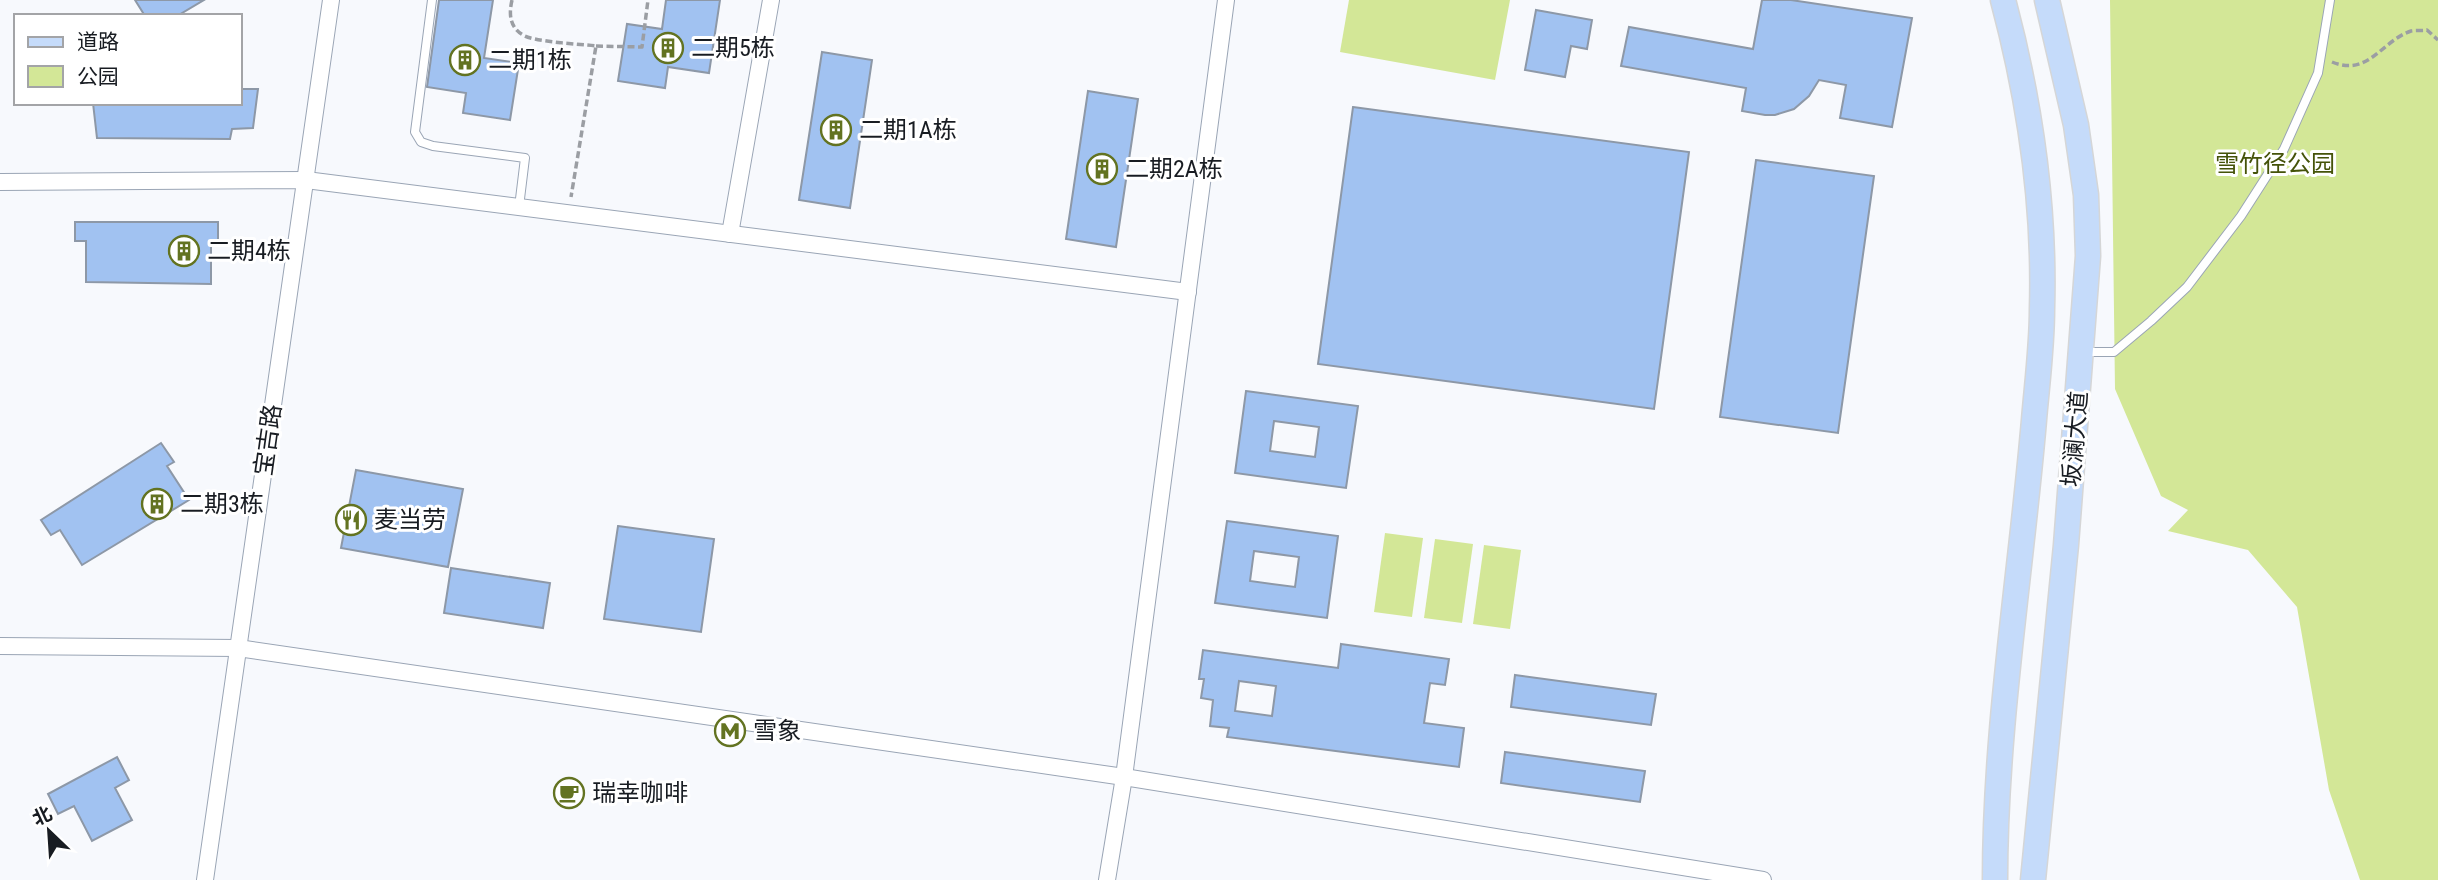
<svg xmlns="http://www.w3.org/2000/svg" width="2438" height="880" viewBox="0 0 2438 880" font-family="'Roboto Condensed','Noto Sans SC',sans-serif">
  <rect width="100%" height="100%" fill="#f7f9fd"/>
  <g fill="#d3e797">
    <polygon points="1349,0 1510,0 1495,80 1340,52"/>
    <polygon points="2110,0 2438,0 2438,880 2360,880 2329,790 2297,607 2248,550 2168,531 2188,510 2161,496 2115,389"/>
    <polygon points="1385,533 1423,538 1412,617 1374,612"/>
    <polygon points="1435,539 1473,544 1462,623 1424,618"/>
    <polygon points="1484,545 1521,550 1510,629 1473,624"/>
  </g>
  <g fill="#a1c2f1" stroke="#8d98a7" stroke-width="2" fill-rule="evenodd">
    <polygon points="135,0 204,0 177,16 145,16"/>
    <polygon points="439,0 493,0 484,58 519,63 510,120 463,113 466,93 427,87"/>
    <polygon points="666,0 720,0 709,73 668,67 665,88 618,81 627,24 662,29"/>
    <polygon points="1762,0 1791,0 1912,18 1892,127 1840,118 1846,85 1819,80 1809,96 1794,109 1775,115 1765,115 1742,111 1746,88 1621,66 1629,27 1753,49"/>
    <polygon points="1536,10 1592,20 1587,49 1571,46 1565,77 1525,70"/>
    <polygon points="822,52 872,60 850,208 799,200"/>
    <polygon points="240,89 258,89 253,128 232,129 230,139 97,138 93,103 240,103"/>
    <polygon points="1088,91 1138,99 1116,247 1066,239"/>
    <polygon points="1353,107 1689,152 1654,409 1318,364"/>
    <polygon points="1756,160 1874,176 1838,433 1720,417"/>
    <polygon points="75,222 218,222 218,244 211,244 211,284 86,282 86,241 75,241"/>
    <path d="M1246,391L1358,406L1346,488L1235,473ZM1274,421L1319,427L1315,457L1270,451Z"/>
    <polygon points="161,443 174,462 167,466 189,500 82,565 60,530 51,535 41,520"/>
    <polygon points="356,470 463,489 448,567 341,548"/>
    <path d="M1227,521L1338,536L1327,618L1215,603ZM1254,551L1299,557L1295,587L1250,581Z"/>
    <polygon points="618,526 714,539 701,632 604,619"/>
    <polygon points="451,568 550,583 543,628 444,613"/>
    <path d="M1341,644L1449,659L1445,685L1430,683L1424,723L1464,728L1459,767L1227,737L1229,728L1210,726L1213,700L1201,698L1204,679H1199L1203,650L1338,668ZM1239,681L1276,686L1272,716L1235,711Z"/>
    <polygon points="1515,675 1656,694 1651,725 1511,707"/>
    <polygon points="1505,752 1645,771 1640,802 1501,783"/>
    <polygon points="117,757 129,780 115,788 132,820 92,841 74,806 58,814 48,794"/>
  </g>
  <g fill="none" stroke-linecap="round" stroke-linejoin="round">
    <g stroke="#9aa5b5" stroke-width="10">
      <g id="service">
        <polyline points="432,0 415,132 421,142 433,146 525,158 519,207"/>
        <polyline points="2085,352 2114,352 2151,321 2187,287 2241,216 2284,149 2318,73 2330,0"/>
      </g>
    </g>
    <g stroke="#9aa5b5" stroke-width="18">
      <g id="minor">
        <polyline points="0,182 306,180 1188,292"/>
        <polyline points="730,234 771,0"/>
        <polyline points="0,646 238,648 1124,777 1763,880"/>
        <polyline points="205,880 331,0"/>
        <polyline points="1107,880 1124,777 1226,0"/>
      </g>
    </g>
    <g stroke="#d5d6d7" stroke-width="27">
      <g id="primary">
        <path d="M1995,880C1995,727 2021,573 2034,420C2037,384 2042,346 2042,309C2045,205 2030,101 2003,0"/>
        <polyline points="2033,880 2066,545 2088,256 2086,195 2076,125 2047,0"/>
      </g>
    </g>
    <g stroke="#9b9ea3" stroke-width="3.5" stroke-dasharray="7 3.5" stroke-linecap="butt">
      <path d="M512,0C509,13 509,27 523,35C534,42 580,44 596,46L571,197"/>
      <polyline points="596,46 642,47 648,0"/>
      <path d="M2332,62C2369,77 2381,41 2411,31C2415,30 2422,31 2427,30L2438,40"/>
    </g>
    <use href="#service" stroke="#fff" stroke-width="8"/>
    <use href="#minor" stroke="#fff" stroke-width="16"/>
    <use href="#primary" stroke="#c5dbfa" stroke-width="24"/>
  </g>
  <defs>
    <g id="building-ring" transform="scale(1.575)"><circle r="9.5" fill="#fff" stroke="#637321" stroke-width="1.5"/><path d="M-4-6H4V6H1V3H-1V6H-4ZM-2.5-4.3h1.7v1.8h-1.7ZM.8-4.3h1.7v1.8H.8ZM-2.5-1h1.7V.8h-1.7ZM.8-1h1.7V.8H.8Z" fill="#637321"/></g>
    <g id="restaurant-ring" transform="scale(1.575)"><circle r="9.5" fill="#fff" stroke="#637321" stroke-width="1.5"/><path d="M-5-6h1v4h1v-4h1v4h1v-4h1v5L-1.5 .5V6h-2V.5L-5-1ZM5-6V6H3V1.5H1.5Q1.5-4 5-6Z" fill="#637321"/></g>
    <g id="metro-ring" transform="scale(1.575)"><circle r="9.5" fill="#fff" stroke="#637321" stroke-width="1.5"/><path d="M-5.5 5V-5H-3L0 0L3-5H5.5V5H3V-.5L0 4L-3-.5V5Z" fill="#637321"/></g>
    <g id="cafe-ring" transform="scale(1.575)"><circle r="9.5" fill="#fff" stroke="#637321" stroke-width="1.5"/><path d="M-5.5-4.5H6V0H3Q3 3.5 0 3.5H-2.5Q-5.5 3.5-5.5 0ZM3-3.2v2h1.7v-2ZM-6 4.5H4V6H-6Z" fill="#637321"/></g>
  </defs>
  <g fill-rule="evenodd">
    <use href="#building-ring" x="668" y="48"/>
    <use href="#building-ring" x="465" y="60"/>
    <use href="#building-ring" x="836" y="130"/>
    <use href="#building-ring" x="1102" y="169"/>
    <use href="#building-ring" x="184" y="251"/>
    <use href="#building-ring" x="157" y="504"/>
    <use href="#restaurant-ring" x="351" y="520"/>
    <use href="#metro-ring" x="730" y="731"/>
    <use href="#cafe-ring" x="569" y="793"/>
  </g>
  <g text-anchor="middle" stroke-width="6" stroke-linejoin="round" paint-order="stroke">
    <g font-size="24" fill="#181c22" stroke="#fff" text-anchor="start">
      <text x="691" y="56">二期5栋</text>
      <text x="488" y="68">二期1栋</text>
      <text x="859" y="138">二期1A栋</text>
      <text x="1125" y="177">二期2A栋</text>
      <text x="207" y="259">二期4栋</text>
      <text x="180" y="512">二期3栋</text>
      <text x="374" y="528">麦当劳</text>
      <text x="753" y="739">雪象</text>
      <text x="592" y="801">瑞幸咖啡</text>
    </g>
    <g font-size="24" fill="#455309" stroke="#fff">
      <text x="2275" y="172">雪竹径公园</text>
    </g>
    <g font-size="24" fill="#181c22" stroke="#fff">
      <text transform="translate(2075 439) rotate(-85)" y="8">坂澜大道</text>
      <text transform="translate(268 440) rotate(-82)" y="8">宝吉路</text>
    </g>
  </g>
  <rect x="14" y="14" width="228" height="91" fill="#ffffff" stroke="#a3a4a7" stroke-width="2"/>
  <rect x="28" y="37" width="35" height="10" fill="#c5dbfa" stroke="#a3a4a7" stroke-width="2"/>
  <text x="77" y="49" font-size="21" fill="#181c22">道路</text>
  <rect x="28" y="66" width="35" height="21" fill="#d3e797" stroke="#a3a4a7" stroke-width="2"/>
  <text x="77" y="84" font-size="21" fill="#181c22">公园</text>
  <g transform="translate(49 831) rotate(335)" stroke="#ffffff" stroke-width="5" paint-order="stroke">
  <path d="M0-5L12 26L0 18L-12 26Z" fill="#181c22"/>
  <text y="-10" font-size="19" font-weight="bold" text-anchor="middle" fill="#181c22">北</text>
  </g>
</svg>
